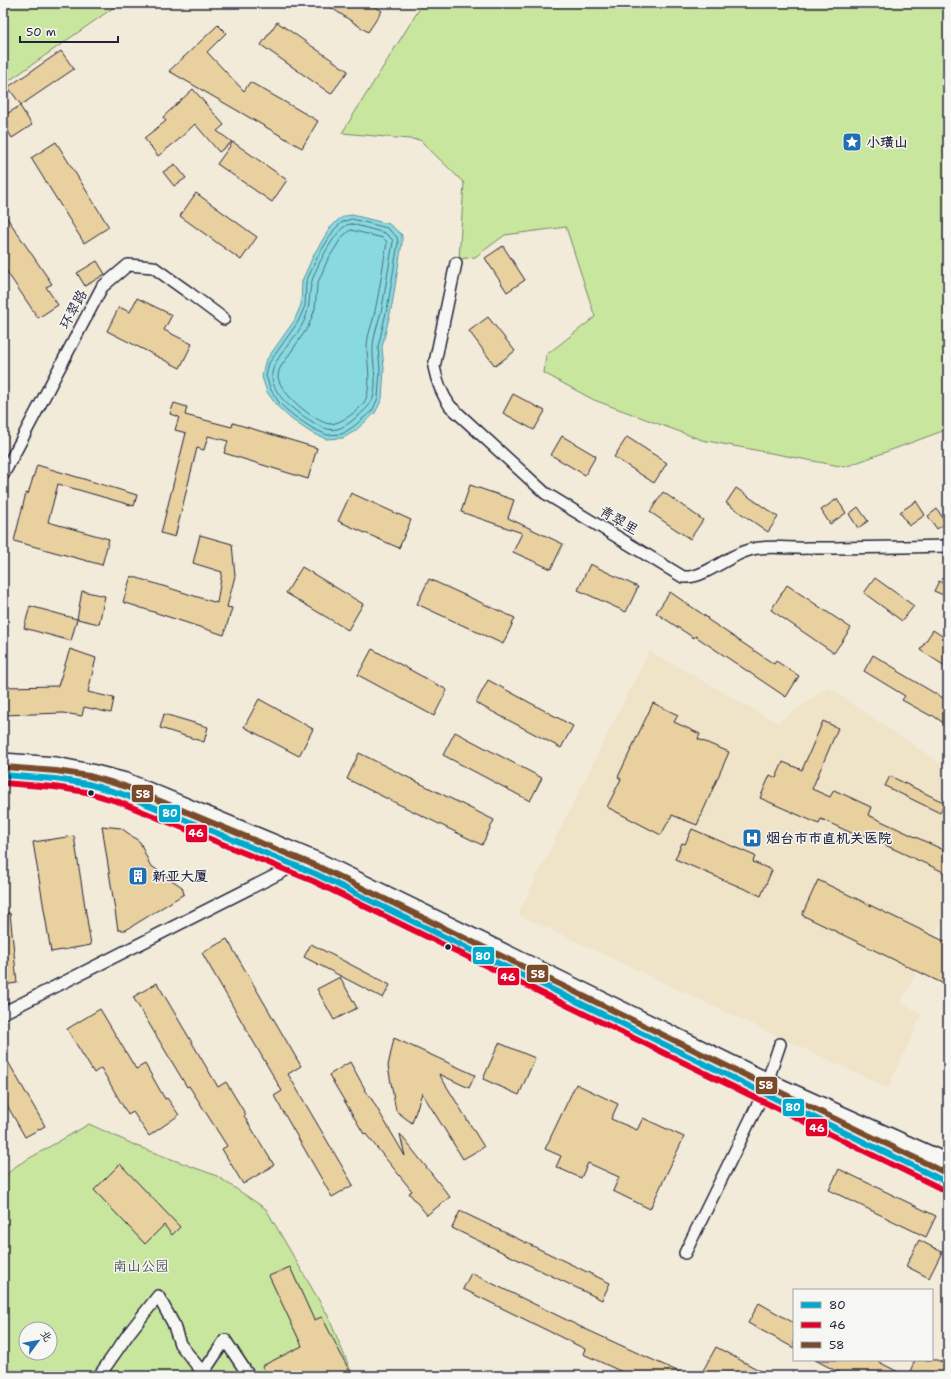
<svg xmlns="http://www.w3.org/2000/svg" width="951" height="1379" viewBox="0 0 951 1379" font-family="'Shantell Sans','LXGW WenKai TC',sans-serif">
  <rect width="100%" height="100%" fill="#f2ebd9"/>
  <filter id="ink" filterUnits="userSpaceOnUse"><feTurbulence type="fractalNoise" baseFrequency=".025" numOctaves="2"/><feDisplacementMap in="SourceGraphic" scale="8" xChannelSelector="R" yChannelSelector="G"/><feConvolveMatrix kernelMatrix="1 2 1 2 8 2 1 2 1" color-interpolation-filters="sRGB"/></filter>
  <g filter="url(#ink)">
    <polygon fill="#efe3c8" points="649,651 778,723 828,687 948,769 948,908 901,1003 921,1015 888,1088 518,914"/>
    <g fill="#c9e69e" stroke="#76846c" fill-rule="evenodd">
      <polygon points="3,3 120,3 3,85"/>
      <polygon points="423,3 948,3 948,429 845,467 702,440 594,400 544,373 546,355 595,317 566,227 505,235 475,257 459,259 464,183 420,140 342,133"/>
      <path d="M89,1124L139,1147L217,1176L266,1209L328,1316L353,1376H3V1178L16,1166ZM26,1329H50V1353H26Z"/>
    </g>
    <polygon fill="#88dae0" stroke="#5f909e" points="352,215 389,224 402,235 402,243 392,305 382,347 384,369 382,399 375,413 355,431 343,438 326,439 310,432 291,419 277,406 267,392 262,377 265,362 294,321 301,305 302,281 314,254 330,228 338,220 345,216"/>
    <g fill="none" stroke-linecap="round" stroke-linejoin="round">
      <g stroke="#4b6c7d" stroke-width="1">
        <polygon points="352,219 387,228 397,237 398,243 388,304 378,347 380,369 378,398 372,411 353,427 342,434 327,435 312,428 294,416 280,404 271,390 266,376 269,363 298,322 305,306 306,282 318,256 334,230 341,223"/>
        <path d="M352,224L385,233L392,239L393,242C389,264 386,286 382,308C379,320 374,334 373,346C372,362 378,382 373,398C370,406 365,410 358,416C338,433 330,434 308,419C293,410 274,396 272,377C270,362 295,339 302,325C311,309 308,301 311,285C313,272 333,235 344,227C346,225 349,224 352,224Z"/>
        <path d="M351,230L383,238L387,242C383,265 380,288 375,311C373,323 367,335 367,347C367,362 373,391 363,404C358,411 340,424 330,424C314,422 280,393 278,377C278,374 279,370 280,368L308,327L315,309L317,285L327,261L342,237Z"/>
      </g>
    </g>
    <g fill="#e9d09f" stroke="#22223b">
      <polygon points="324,3 369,3 382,11 368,32"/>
      <polygon points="277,22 348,71 331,94 261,45"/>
      <polygon points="218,25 226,33 207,52 244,91 250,82 318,121 302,148 169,71"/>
      <polygon points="61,51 74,69 21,105 8,87"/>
      <polygon points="193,89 224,125 217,131 232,142 219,152 195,124 177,141 158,156 144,138 166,121 163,117"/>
      <polygon points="20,106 32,125 12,138 3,123 3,116"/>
      <polygon points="56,142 109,227 84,243 31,158"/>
      <polygon points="233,142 287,180 272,202 217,164"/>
      <polygon points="175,164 186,178 174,186 163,172"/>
      <polygon points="196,193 257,237 241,260 180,216"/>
      <polygon points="3,212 52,284 46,287 58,305 38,318 3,266"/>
      <polygon points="503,246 525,280 507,292 485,258"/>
      <polygon points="97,261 105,274 85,286 77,273"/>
      <polygon points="137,298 172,315 164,330 192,344 180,368 107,331 119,307 130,312"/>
      <polygon points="488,317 515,351 495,366 469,331"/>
      <polygon points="513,394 545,411 534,430 503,413"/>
      <polygon points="174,403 187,407 185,415 232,427 233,423 317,448 308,479 224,453 228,441 208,436 204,450 197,448 175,537 161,533 186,433 175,430 179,417 170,414"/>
      <polygon points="562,436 596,456 585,475 551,455"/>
      <polygon points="627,437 667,463 654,483 614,457"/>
      <polygon points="37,465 137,495 134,506 58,484 48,522 109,539 102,565 14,541 26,493 28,494"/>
      <polygon points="470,485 514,500 508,518 563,544 551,569 513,552 522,533 461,512"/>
      <polygon points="736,488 778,517 768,532 726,503"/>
      <polygon points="663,492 703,520 690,539 650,512"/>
      <polygon points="351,493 411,520 399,548 338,521"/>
      <polygon points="837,499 846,513 830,524 821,510"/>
      <polygon points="916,501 925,515 909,526 900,512"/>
      <polygon points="858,507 868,521 858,528 849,514"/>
      <polygon points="937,509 946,523 937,529 928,516"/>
      <polygon points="200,535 232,544 235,576 227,607 232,608 224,635 123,602 131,576 217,603 222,572 193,563"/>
      <polygon points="590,564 638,587 626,612 578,590"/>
      <polygon points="302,567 363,604 348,630 286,593"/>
      <polygon points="875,578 914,606 902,621 864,593"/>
      <polygon points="429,579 515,618 503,644 417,604"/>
      <polygon points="939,581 948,586 948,597 934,591"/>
      <polygon points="787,585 851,628 834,653 771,610"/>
      <polygon points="82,591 105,596 99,624 77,619"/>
      <polygon points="670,592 708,618 707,619 774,664 776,661 799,676 786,697 695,636 694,638 656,613"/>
      <polygon points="30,606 77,619 71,641 24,628"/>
      <polygon points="933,630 948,640 948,668 920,650"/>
      <polygon points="70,649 96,658 88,692 114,698 111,713 84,707 82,716 63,713 3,715 3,687 58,686"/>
      <polygon points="372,649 447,690 434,716 358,675"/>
      <polygon points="873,655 898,670 897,671 948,701 948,726 932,715 931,716 902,700 905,696 864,671"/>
      <polygon points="488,680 573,726 561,748 476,703"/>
      <polygon points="259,699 313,729 299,756 244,727"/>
      <polygon points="653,703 678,715 674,722 700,734 698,739 729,752 697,825 672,815 661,835 607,807 621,779 618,777"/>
      <polygon points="164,714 208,727 204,742 160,728"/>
      <polygon points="823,721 838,728 812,789 830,797 834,790 871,807 868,815 948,852 948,874 859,833 858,836 821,819 819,824 760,798 770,775 776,778 783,762 802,770"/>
      <polygon points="455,732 542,778 530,801 443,755"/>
      <polygon points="359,753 494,820 482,845 347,779"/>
      <polygon points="890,776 945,803 940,813 885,786"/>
      <polygon points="102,826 121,828 140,842 150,865 182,887 184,894 126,930 118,930"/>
      <polygon points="692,829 755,856 753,862 772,870 761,896 675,859 682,843 685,844"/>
      <polygon points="74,836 91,945 51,952 33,842"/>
      <polygon points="818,880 948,943 948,986 802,915"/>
      <polygon points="10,913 17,983 3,985 3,914"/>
      <polygon points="227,939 301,1066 288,1074 353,1185 332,1197 274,1096 282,1091 202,953"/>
      <polygon points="311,944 390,985 383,998 304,957"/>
      <polygon points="340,977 357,1008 334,1020 317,989"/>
      <polygon points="157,983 218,1087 226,1082 246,1115 244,1116 274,1165 243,1184 222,1149 227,1146 189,1086 187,1087 133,997"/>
      <polygon points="100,1009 136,1069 145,1064 165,1099 167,1098 179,1115 149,1136 133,1112 128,1115 101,1068 94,1073 67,1029"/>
      <polygon points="394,1038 475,1075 469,1088 439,1074 484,1147 463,1159 422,1093 412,1123 396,1111 388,1066"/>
      <polygon points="499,1043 535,1058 519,1095 483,1079"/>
      <polygon points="3,1053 45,1126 25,1137 3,1098"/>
      <polygon points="350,1062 365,1089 364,1090 371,1098 405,1156 400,1134 450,1197 427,1215 409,1193 412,1191 365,1133 364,1134 329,1075"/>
      <polygon points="576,1084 618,1104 611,1119 637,1130 643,1118 684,1137 650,1209 613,1191 619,1177 588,1163 581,1178 556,1167 561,1156 545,1149"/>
      <polygon points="120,1164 180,1227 172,1235 164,1225 145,1244 94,1190"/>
      <polygon points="839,1169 936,1216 926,1237 829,1190"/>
      <polygon points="460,1211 610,1283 602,1300 452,1228"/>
      <polygon points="919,1240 942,1252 929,1278 906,1266"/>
      <polygon points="290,1267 314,1320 322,1317 352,1376 267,1376 262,1366 302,1346 269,1276"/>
      <polygon points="471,1273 583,1328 688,1376 631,1376 583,1354 585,1349 463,1289"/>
      <polygon points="759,1303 794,1323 794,1348 748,1323"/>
      <polygon points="716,1347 770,1376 700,1376"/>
      <polygon points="815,1360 875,1360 906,1376 846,1376"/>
      <polygon points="915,1360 937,1360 948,1365 948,1376 908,1376"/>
    </g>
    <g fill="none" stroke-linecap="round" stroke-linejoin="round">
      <g stroke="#22223b" stroke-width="14">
        <g id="street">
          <path d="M456,263L434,367C437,382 441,393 450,406L545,493L683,577C705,579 730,553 753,549C771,545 790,549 808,548C854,548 901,547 948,546"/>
          <polyline points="3,475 102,287 128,265 153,267 188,292 224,319"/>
          <polyline points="3,1013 294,866 297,861"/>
          <polyline points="685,1253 763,1094 780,1044"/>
          <polyline points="99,1376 129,1333 158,1296 173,1323 180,1344 203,1373 225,1340 249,1376"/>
        </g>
      </g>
      <g stroke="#22223b" stroke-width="18">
        <g id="secondary">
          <polyline points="3,761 56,765 91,772 126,781 321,862 768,1081 948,1162"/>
          <polyline points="3,775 55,779 88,784 122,794 316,874 948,1183"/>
        </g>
      </g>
      <use href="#street" stroke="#f6f6f2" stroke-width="11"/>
      <use href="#secondary" stroke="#f6f6f2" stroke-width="15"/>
      <g stroke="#f6f6f2" stroke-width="9">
        <polyline id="bus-1" points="3,775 55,779 88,784 122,794 316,874 948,1183"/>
      </g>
      <g stroke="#f6f6f2" stroke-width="9">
        <polyline id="bus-2" points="3,783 54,787 86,792 119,802 313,881 944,1190"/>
      </g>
      <g stroke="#f6f6f2" stroke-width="9">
        <polyline id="bus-3" points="4,767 56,771 89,776 124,786 319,867 948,1174"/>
      </g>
      <use href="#bus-1" stroke="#00a9ce" stroke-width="6"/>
      <use href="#bus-2" stroke="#e4002b" stroke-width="6"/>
      <use href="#bus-3" stroke="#7a4b2a" stroke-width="6"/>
    </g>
  </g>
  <defs>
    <g id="sight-square" transform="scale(1)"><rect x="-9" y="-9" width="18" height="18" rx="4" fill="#1f6fb2" stroke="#f6f6f2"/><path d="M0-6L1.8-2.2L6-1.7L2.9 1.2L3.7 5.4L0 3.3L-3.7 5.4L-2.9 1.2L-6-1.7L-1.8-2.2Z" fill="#fff"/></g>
    <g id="hospital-square" transform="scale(1)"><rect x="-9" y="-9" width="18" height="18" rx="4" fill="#1f6fb2" stroke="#f6f6f2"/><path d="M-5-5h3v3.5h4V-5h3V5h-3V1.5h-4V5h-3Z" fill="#fff"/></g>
    <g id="building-square" transform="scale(1)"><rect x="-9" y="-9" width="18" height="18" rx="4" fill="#1f6fb2" stroke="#f6f6f2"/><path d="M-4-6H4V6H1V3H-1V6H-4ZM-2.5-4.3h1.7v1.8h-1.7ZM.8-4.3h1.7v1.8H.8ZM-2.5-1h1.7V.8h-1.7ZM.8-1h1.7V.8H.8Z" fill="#fff"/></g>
  </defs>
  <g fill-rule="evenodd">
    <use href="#sight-square" x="852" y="142"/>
    <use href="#hospital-square" x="752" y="838"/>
    <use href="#building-square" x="138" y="876"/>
  </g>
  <g fill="#22223b" stroke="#f6f6f2" stroke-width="1.5">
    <circle cx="91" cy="793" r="3.5"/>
    <circle cx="448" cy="947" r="3.5"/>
  </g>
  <g text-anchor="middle" stroke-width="3" stroke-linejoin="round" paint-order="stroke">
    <g font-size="14" font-weight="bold" fill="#22223b" stroke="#f6f6f2" text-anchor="start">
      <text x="866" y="147">小璜山</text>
      <text x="766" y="843">烟台市市直机关医院</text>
      <text x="152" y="881">新亚大厦</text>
    </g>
    <g font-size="14" fill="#22223b" stroke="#f6f6f2">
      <text transform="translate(73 309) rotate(-62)" y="5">环翠路</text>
      <text transform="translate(619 520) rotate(31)" y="5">青翠里</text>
    </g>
    <g font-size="14" fill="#4c5354" stroke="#f6f6f2">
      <text x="141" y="1271">南山公园</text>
    </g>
  </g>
  <g stroke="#f6f6f2" stroke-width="1.5">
    <rect x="131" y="784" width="23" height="19" rx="4" fill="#7a4b2a"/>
    <rect x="158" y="804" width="23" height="19" rx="4" fill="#00a9ce"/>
    <rect x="185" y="824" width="23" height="19" rx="4" fill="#e4002b"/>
    <rect x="472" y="946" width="23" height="19" rx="4" fill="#00a9ce"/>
    <rect x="526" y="964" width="23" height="19" rx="4" fill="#7a4b2a"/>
    <rect x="497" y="967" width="23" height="19" rx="4" fill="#e4002b"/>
    <rect x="755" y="1076" width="23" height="19" rx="4" fill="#7a4b2a"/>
    <rect x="782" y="1098" width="23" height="19" rx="4" fill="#00a9ce"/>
    <rect x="805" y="1118" width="23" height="19" rx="4" fill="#e4002b"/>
  </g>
  <g font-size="11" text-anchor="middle" font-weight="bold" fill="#fff">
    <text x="143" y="798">58</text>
    <text x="170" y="817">80</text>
    <text x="196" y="837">46</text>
    <text x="483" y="960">80</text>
    <text x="538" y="978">58</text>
    <text x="508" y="981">46</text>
    <text x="766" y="1089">58</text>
    <text x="793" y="1111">80</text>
    <text x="817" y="1132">46</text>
  </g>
  <rect width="951" height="1379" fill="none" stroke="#f6f6f2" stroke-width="16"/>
  <rect x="8" y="8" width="935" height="1363" fill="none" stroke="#22223b" stroke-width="1.5" filter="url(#ink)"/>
  <rect x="793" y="1289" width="140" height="72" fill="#f6f6f2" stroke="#a1a1a9"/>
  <rect x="801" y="1302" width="20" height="6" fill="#00a9ce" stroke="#a1a1a9"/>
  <text x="829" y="1309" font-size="12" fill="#22223b">80</text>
  <rect x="801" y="1322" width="20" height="6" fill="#e4002b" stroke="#a1a1a9"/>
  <text x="829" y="1329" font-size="12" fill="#22223b">46</text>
  <rect x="801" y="1342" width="20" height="6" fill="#7a4b2a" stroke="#a1a1a9"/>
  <text x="829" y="1349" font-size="12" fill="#22223b">58</text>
  <g transform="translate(38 1341) rotate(58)"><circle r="19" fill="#f6f6f2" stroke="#a1a1a9"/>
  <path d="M0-3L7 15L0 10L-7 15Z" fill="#1f6fb2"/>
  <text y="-6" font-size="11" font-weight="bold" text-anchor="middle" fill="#22223b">北</text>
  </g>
  <path d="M20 36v6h98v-6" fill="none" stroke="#22223b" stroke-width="2"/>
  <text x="26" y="36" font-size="12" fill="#22223b" stroke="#f6f6f2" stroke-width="3" paint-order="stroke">50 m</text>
</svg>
